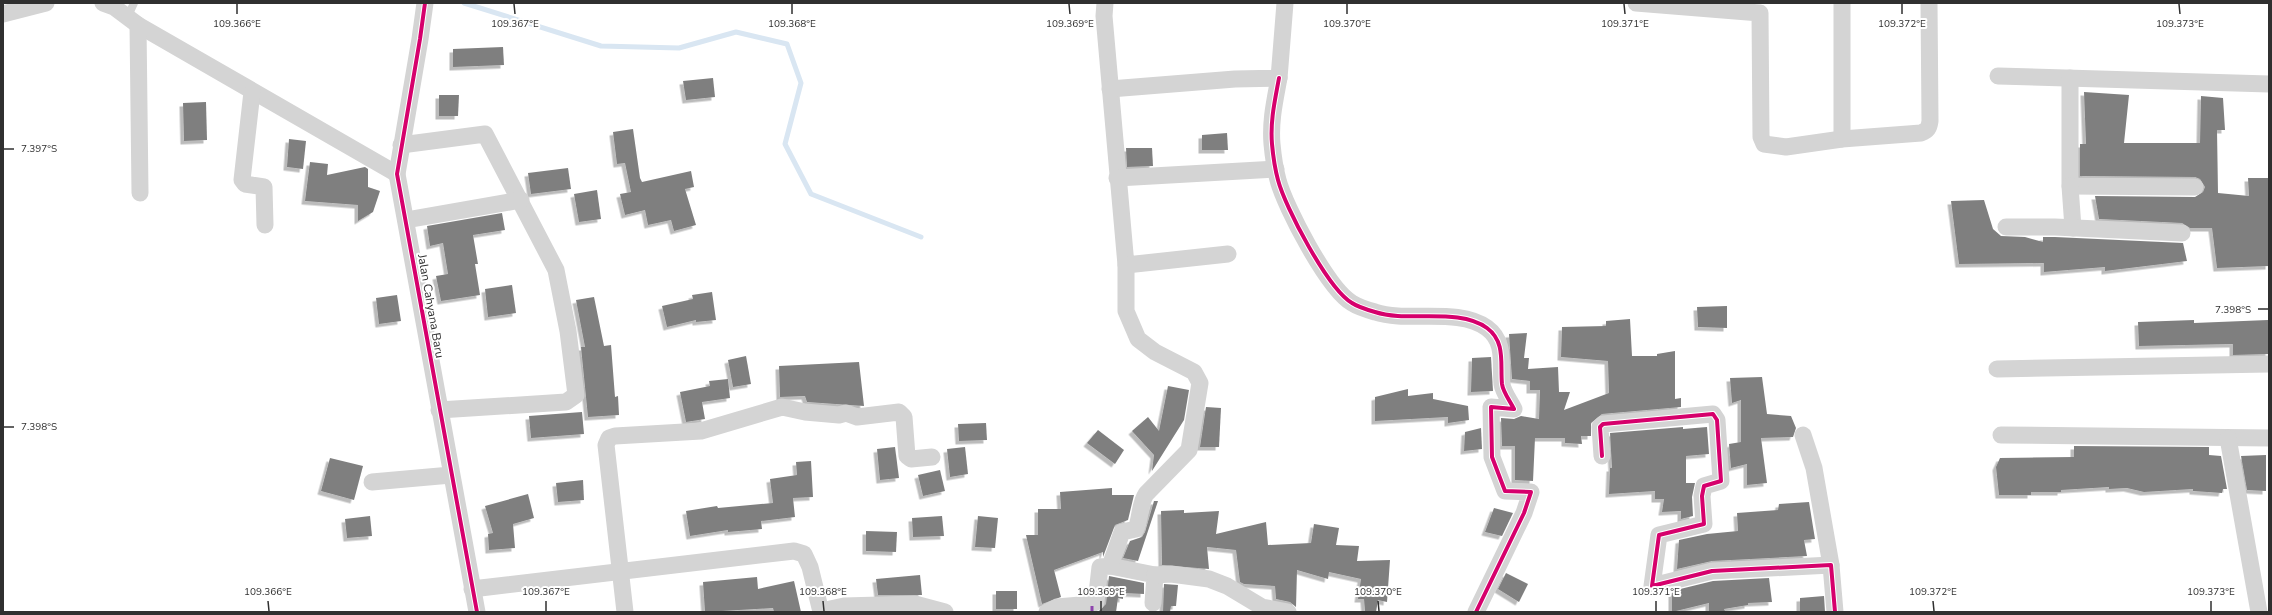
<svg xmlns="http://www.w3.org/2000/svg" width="2272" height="615" viewBox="0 0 2272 615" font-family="'Nunito Sans',sans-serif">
  <defs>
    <filter id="shadow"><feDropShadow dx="-3.5" dy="3.5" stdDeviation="0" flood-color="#0004"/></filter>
  </defs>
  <rect width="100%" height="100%" fill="#fff"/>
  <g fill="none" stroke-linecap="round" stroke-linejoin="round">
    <polyline stroke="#d9e6f2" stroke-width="5" points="464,3 601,46 679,48 736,32 787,44 801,83 785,144 811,194 921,237"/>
  </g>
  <g fill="#7f7f7f" filter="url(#shadow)">
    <polygon points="503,47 504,65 453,67 453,49"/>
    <polygon points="713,78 715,97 686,100 683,81"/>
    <polygon points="2084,92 2129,95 2124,143 2200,143 2201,96 2223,98 2225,130 2217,130 2218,193 2249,196 2248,178 2269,178 2269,266 2217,268 2212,228 2190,228 2182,223 2099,219 2095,196 2195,197 2203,192 2205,187 2200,179 2195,177 2080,176 2080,144 2086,144"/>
    <polygon points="439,95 459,95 458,116 439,116"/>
    <polygon points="206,102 207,140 184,141 183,103"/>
    <polygon points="633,129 640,178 642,182 691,171 694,187 685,189 696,225 674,231 671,220 648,225 645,210 625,215 620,194 631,192 625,163 617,164 613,132"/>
    <polygon points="1227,133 1228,150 1202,150 1202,135"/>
    <polygon points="289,139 306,141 303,169 287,167"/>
    <polygon points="1126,148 1152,148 1153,166 1127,167"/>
    <polygon points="310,162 328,164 327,175 365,167 368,169 368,187 380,191 373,212 358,221 358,205 305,201"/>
    <polygon points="568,168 571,189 531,194 528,173"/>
    <polygon points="597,190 601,219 579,222 574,194"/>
    <polygon points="1984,200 1993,229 2001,236 2025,237 2043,242 2043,237 2055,237 2183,243 2187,261 2105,271 2105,267 2044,272 2044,263 1959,264 1951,201"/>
    <polygon points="502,213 505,230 473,235 478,264 475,264 480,295 441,301 436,276 448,274 443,243 430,246 427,226"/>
    <polygon points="512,285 516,313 488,317 485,289"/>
    <polygon points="712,292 716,320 696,322 696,320 667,327 662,306 693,299 692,295"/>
    <polygon points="397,295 401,321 379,324 376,298"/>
    <polygon points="594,297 604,346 611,345 615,397 618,396 619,415 588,417 581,347 585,347 576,300"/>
    <polygon points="1727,306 1727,328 1698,327 1697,307"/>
    <polygon points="1630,319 1632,356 1657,356 1657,354 1675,351 1675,399 1681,398 1681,407 1602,414 1591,423 1591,436 1581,436 1582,444 1565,443 1565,438 1535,438 1533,481 1515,480 1515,446 1502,446 1501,418 1514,419 1521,416 1539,419 1540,390 1530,390 1530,381 1512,379 1509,334 1527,333 1524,358 1529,358 1528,369 1558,367 1559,392 1570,392 1564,410 1609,393 1608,361 1561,357 1562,327 1606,326 1606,321"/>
    <polygon points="2194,320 2194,323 2268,320 2269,354 2233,355 2233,344 2139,346 2138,322"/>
    <polygon points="746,356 751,384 733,387 728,360"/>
    <polygon points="1491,357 1493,391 1471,392 1472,358"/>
    <polygon points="859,362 864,406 807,402 805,396 780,397 779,366"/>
    <polygon points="1762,377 1767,414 1791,416 1796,428 1793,437 1761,438 1767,483 1747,485 1747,464 1731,468 1729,444 1741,442 1741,400 1732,403 1730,378"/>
    <polygon points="728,379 730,398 702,402 705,419 686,422 680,392 710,386 709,381"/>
    <polygon points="1168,386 1189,390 1184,420 1152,471 1154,455 1132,431 1148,417 1159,431"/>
    <polygon points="1408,389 1408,396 1433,393 1433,399 1468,406 1469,420 1448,423 1448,417 1375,421 1375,397"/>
    <polygon points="1206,407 1221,408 1219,447 1200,447"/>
    <polygon points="582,412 584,434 531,438 529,416"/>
    <polygon points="986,423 987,440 959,441 958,424"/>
    <polygon points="1683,427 1683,429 1707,427 1709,454 1686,456 1686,483 1695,483 1692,497 1693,516 1681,519 1681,511 1662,512 1664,499 1655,499 1655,491 1609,494 1610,468 1612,468 1610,433"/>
    <polygon points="1481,428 1482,449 1464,451 1465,432"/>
    <polygon points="1098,430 1124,450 1115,464 1087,443"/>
    <polygon points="2074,446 2209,447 2209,455 2221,456 2227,489 2223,489 2222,493 2193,491 2193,489 2144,492 2127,488 2109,489 2109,487 2061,490 2061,492 2031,492 2031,495 1999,495 1996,467 2000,458 2074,457"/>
    <polygon points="895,447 899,478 880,480 877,449"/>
    <polygon points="965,447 968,474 950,477 947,449"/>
    <polygon points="2266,455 2266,491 2247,490 2241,456"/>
    <polygon points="330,458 363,466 354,500 321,491"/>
    <polygon points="811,461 813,497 793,498 795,517 761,521 762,529 728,532 728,530 690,536 686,511 717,506 718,508 773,503 770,479 797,475 796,462"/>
    <polygon points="940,470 945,491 923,496 918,475"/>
    <polygon points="583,480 584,500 558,502 556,483"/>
    <polygon points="1112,488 1112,495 1134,495 1128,520 1115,525 1103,557 1103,552 1054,570 1061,597 1042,604 1026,535 1038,535 1038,509 1061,509 1060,492"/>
    <polygon points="528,494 534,518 513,524 515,548 489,550 488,534 493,533 485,506"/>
    <polygon points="1154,501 1158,501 1138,561 1123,558 1130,541 1142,537 1145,532"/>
    <polygon points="1809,502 1815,539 1804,540 1807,556 1712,561 1677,569 1679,540 1707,534 1738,531 1737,513 1778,510 1779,504"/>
    <polygon points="1494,508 1513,513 1502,536 1485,532"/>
    <polygon points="1184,510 1184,513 1219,511 1216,534 1266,522 1268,545 1311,543 1314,524 1339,528 1336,545 1359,546 1357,561 1390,560 1387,602 1378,600 1376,612 1365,611 1364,599 1358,599 1361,579 1329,572 1328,579 1297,570 1296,607 1290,602 1276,599 1275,586 1244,584 1240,582 1236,550 1207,547 1209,569 1162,565 1161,511"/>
    <polygon points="370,516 372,536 347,538 345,519"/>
    <polygon points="942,516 944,536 913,537 912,518"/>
    <polygon points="978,516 998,518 995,548 975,547"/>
    <polygon points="866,531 897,532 896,552 866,551"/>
    <polygon points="1506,573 1528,584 1519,602 1498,589"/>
    <polygon points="920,575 922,595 878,595 876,579"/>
    <polygon points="1109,576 1144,583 1144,594 1123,593 1123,599 1118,598 1116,612 1098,612 1106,604"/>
    <polygon points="757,577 758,589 794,581 801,612 774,612 773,608 705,612 703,582"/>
    <polygon points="1769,578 1772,602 1748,603 1748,605 1724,609 1725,611 1709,612 1709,603 1672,612 1672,591 1713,581"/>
    <polygon points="1164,584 1178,585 1176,606 1171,606 1170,612 1163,612"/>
    <rect x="996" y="591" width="21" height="18"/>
    <polygon points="1824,596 1825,612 1800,612 1800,598"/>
  </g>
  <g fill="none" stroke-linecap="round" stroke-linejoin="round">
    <polyline stroke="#d4d4d4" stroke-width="8" points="128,16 134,3"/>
    <g stroke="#d4d4d4" stroke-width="17">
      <polyline points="103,3 114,7 138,25 397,174"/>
      <polyline points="425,3 420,39 397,174 477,612"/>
      <polyline points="1105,3 1104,16 1126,265 1228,254"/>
      <path d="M1636,3L1760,13L1761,137L1764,144L1786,147L1842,139L1921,133C1928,130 1929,128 1930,121L1929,3"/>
      <polyline points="3,14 46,3"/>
      <polyline points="138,25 140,193"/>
      <polyline points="1998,76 2269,84"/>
      <path d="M1279,78C1275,100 1270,121 1272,144C1273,155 1275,169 1278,180C1285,207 1328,289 1352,303C1358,307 1368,310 1375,312C1408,323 1458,307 1487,328C1506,342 1500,364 1502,384C1503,392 1510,401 1514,409L1491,407L1492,457L1505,491L1531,492L1524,513L1476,612"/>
      <polyline points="2070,78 2070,186 2195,187"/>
      <polyline points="1110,89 1235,79 1279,78 1285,3"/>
      <polyline points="252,92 242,180 245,184 264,187 265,225"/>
      <polyline points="1842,139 1842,3"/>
      <polyline points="401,145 485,134 556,270 568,331 576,395 566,402 439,410"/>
      <polyline points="1117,178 1276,169"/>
      <polyline points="2070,186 2073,228"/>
      <polyline points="406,220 521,200"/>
      <polyline points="2006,227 2055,227 2182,233"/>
      <polyline points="1997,369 2269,364"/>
      <polyline points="1803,435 1814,468 1831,565"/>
      <polyline points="2001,435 2269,438"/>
      <polyline points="2228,438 2259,612"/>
      <polyline points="1602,456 1600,427 1603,424 1713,414 1717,420 1721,481 1704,486 1702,496 1704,524 1659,535 1652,586 1712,571 1831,565 1835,612"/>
      <polyline points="372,482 451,475"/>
      <polyline points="1110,566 1155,575 1153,603"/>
      <polyline points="1155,575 1171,574 1209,579 1227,586 1262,607 1288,612"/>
      <polyline points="472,589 794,551 804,554 810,567 821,612"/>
      <polyline points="821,611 844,606 915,604 945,612"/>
      <polyline points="625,612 606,445 609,438 615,436 701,431 782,407 805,412 839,415 846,413 857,417 899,412 904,417 907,456 911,459 932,457"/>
      <path d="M1047,612L1057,607L1092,604L1096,602L1100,567L1110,566L1122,532L1136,529C1141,517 1139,505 1146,494L1189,450L1200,383L1194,372L1155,352L1138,339L1126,311V265"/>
    </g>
    <polyline stroke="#8e44ad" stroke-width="3" stroke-dasharray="6 3" stroke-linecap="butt" points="1092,612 1092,604"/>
    <g stroke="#fff" stroke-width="6">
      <g id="cycleway">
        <polyline points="425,3 420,39 397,174 477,612"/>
        <path d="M1279,78C1275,100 1270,121 1272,144C1273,155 1275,169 1278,180C1285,207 1328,289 1352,303C1358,307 1368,310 1375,312C1408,323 1458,307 1487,328C1506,342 1500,364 1502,384C1503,392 1510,401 1514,409L1491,407L1492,457L1505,491L1531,492L1524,513L1476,612"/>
        <polyline points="1602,456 1600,427 1603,424 1713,414 1717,420 1721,481 1704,486 1702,496 1704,524 1659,535 1652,586 1712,571 1831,565 1835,612"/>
      </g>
    </g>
    <use href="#cycleway" stroke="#d6006c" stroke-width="4"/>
  </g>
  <path fill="none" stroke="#303030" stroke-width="1.5" d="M237,4V14M514,4L515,14M792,4V14M1069,4L1070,14M1347,4V14M1624,4L1625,14M1902,4V14M2179,4L2180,14M4,149H14M2258,309H2268M4,427H14M268,601L269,611M546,601V611M823,601L824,611M1101,601V611M1378,601L1379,611M1656,601V611M1933,601L1934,611M2211,601V611"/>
  <g text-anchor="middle" stroke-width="4" stroke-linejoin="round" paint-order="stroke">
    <g font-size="12" fill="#303030" stroke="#fff">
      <text transform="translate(431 306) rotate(80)" y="4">Jalan Cahyana Baru</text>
    </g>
  </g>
  <g font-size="10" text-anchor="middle" fill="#303030" stroke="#fff" stroke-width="4" stroke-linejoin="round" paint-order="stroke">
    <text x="237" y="27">109.366°E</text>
    <text x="515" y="27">109.367°E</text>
    <text x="792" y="27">109.368°E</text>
    <text x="1070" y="27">109.369°E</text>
    <text x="1347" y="27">109.370°E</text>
    <text x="2180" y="27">109.373°E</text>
    <text x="1625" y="27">109.371°E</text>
    <text x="1902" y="27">109.372°E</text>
    <text x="39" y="152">7.397°S</text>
    <text x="2233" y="313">7.398°S</text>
    <text x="39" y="430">7.398°S</text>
    <text x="268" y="595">109.366°E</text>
    <text x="546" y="595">109.367°E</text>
    <text x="823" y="595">109.368°E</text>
    <text x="1101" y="595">109.369°E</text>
    <text x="1378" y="595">109.370°E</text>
    <text x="1656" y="595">109.371°E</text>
    <text x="1933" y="595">109.372°E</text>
    <text x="2211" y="595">109.373°E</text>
  </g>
  <rect width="2272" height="615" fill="none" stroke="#303030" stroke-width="8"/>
</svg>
